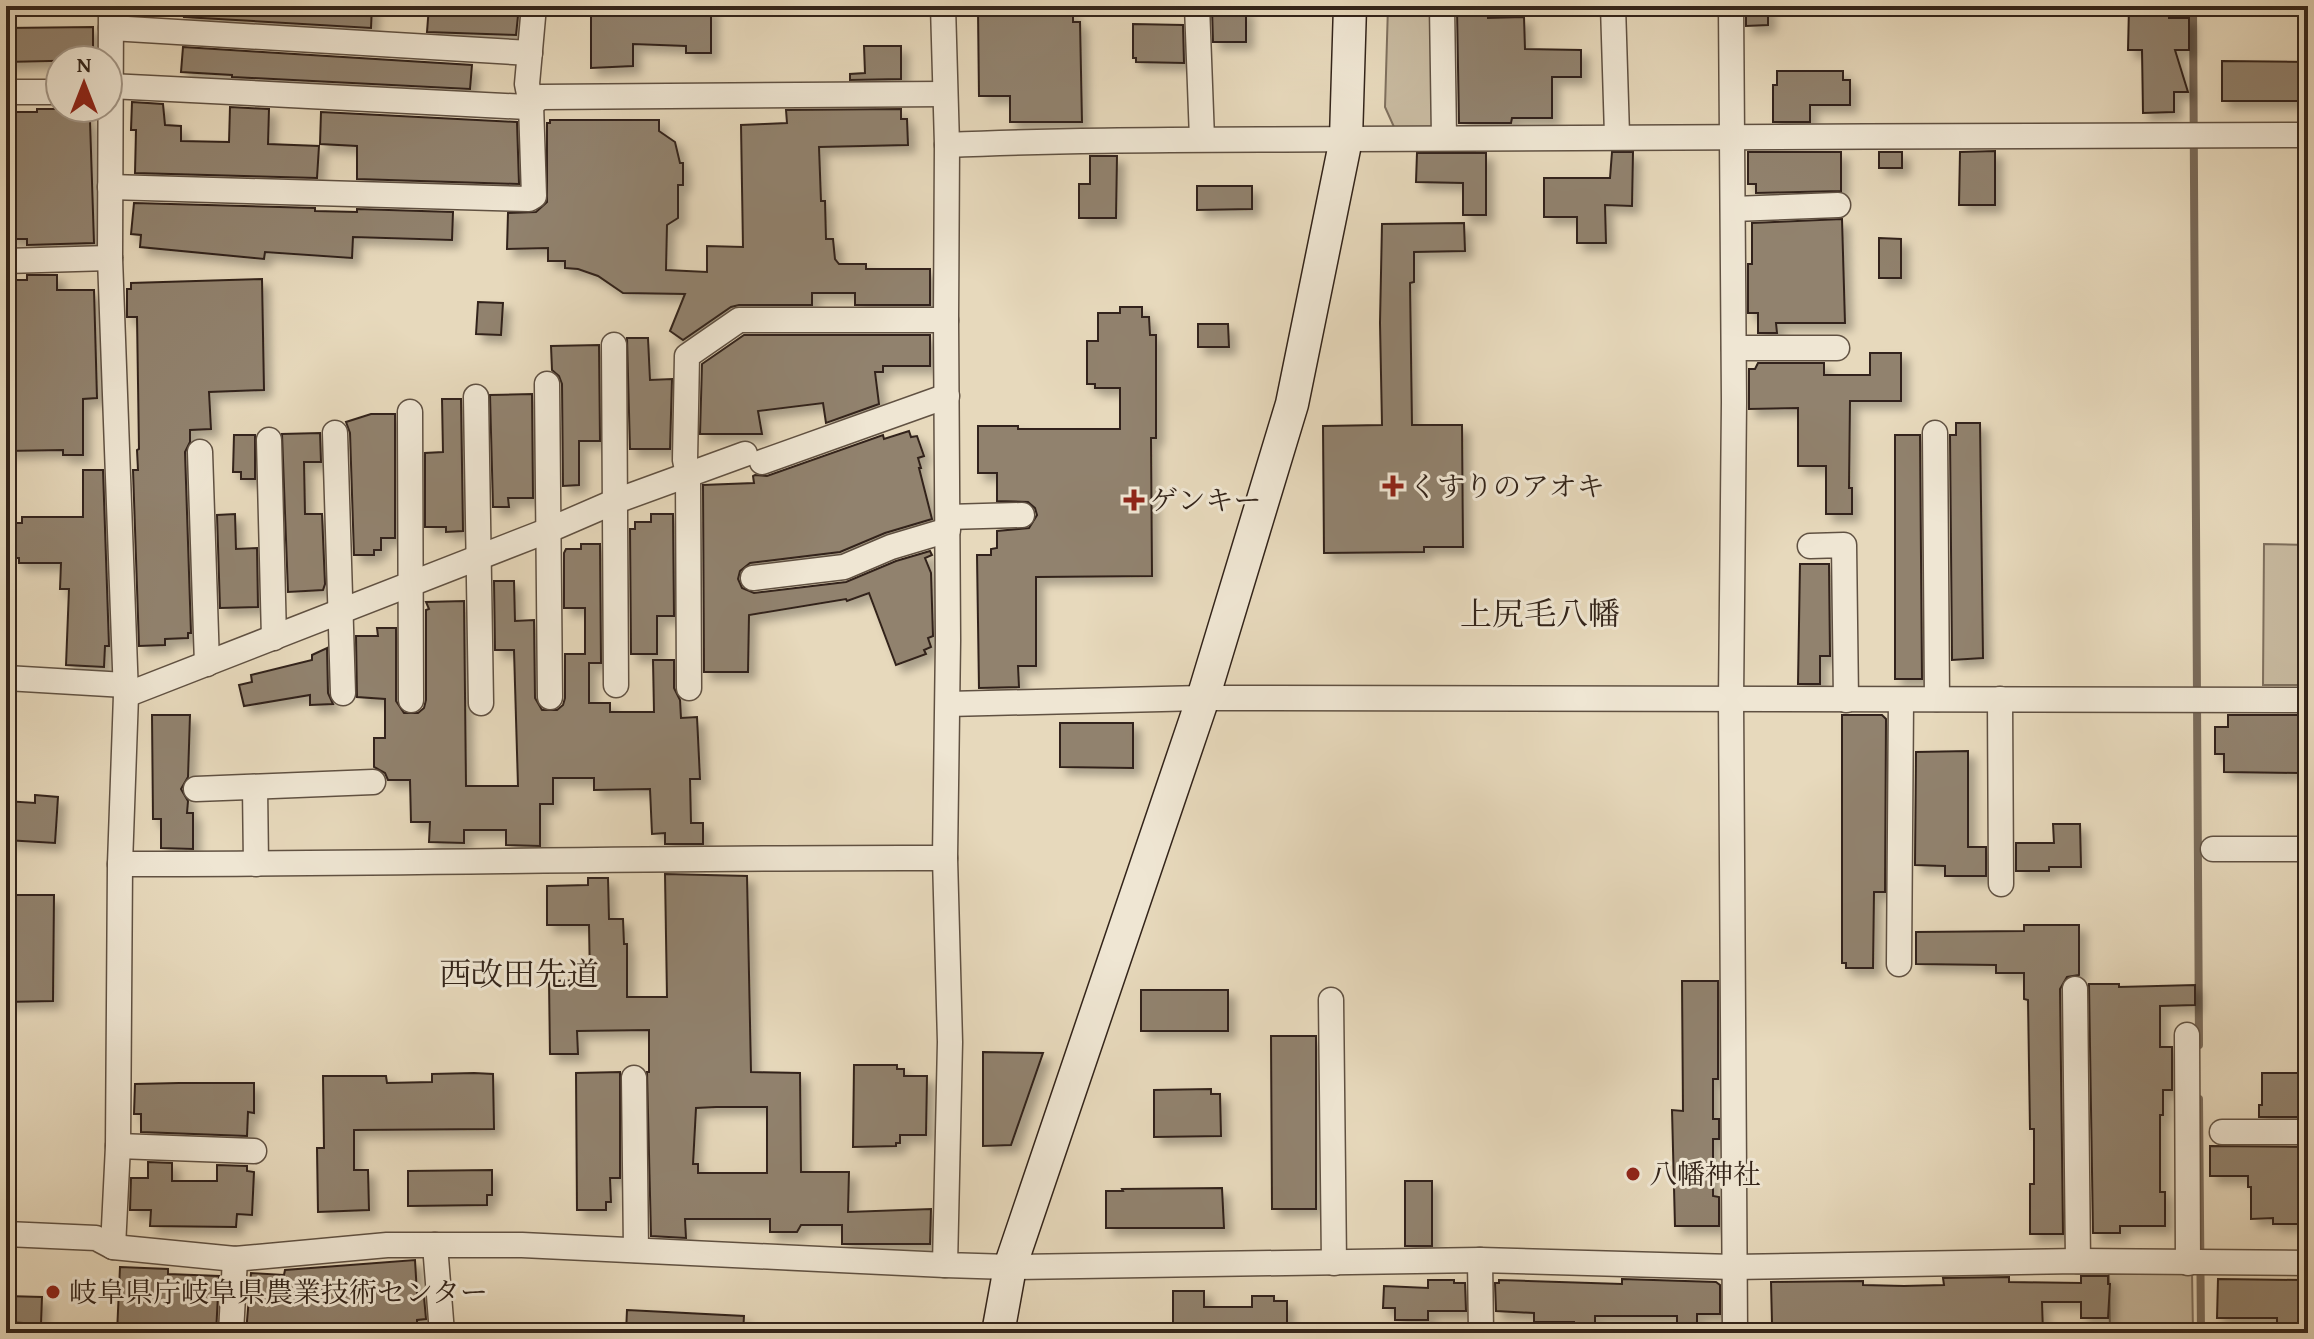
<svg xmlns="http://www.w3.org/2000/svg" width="2314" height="1339" viewBox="0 0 2314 1339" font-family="'Gentium Book Plus','Noto Serif JP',serif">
  <defs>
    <filter id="shadow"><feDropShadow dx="7" dy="7" stdDeviation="4" flood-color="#0004"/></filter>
  </defs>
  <rect width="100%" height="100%" fill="#e7d9bc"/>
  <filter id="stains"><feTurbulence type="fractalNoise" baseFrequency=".0025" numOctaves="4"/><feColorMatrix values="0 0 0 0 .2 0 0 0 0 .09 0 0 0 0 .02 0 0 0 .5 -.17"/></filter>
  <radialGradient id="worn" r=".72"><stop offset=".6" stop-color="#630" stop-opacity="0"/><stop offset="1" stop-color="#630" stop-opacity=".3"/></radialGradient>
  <g fill="#c8baa0" stroke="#7e6f5d" stroke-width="2">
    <polygon points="1388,6 1433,6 1433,127 1394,127 1385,107"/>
    <polygon points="2264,544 2308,545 2308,685 2263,685"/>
    <polygon points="2192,1272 2193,1333 2110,1333 2109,1274"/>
  </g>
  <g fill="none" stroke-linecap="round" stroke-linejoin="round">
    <g stroke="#7a6b5a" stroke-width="8">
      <polyline points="2193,6 2199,1045"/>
      <polyline points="2199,1099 2201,1333"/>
    </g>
  </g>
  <g fill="#91826e" stroke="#33241a" stroke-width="2" fill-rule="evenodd" filter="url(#shadow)">
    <polygon points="185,6 372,6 371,28 184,17"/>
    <polygon points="429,6 519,6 516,35 427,32"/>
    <polygon points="660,6 711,7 711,53 686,53 686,46 633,44 633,66 591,68 591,15 653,14 654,9 660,9"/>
    <polygon points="1746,6 1768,6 1768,25 1746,26"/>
    <polygon points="2129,7 2169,8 2169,18 2189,18 2189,50 2175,50 2188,92 2174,92 2174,112 2143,113 2142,50 2128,50"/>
    <polygon points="1212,9 1246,9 1246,42 1213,42"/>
    <polygon points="1457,10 1488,10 1488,18 1524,17 1525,49 1581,50 1581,77 1552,77 1552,118 1512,118 1511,123 1459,123"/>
    <polygon points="978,11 1073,11 1073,22 1080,22 1082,122 1010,122 1010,96 979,96"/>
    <polygon points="1133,24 1183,25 1184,63 1136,62 1136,58 1133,58"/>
    <polygon points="93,27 93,60 6,62 6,28"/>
    <polygon points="864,46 901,46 901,79 850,80 850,74 865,73"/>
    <polygon points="183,47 472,65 470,89 232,77 232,75 181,72"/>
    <polygon points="2222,61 2308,62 2308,101 2222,101"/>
    <polygon points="1777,71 1843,71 1843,80 1850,80 1850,105 1810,105 1810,122 1773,122 1773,85 1777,85"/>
    <polygon points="132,102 163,104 165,125 181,126 181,141 229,142 230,107 269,109 268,144 319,146 317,178 135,173 136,130 131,130"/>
    <polygon points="37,109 86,109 86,121 90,121 94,243 27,245 27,239 9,239 9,222 6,222 6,112 37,112"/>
    <polygon points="901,109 901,119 907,119 908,145 819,147 821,201 825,201 826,239 833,239 835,259 839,264 866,264 866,269 930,269 930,305 855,305 855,293 812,293 812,305 739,305 731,307 683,340 670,331 685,294 623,293 598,276 578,269 565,268 565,261 548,261 548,248 507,249 508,213 536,212 547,202 547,123 550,123 550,120 659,120 659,131 675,142 680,163 683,163 683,185 678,185 678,218 667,225 666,270 707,272 707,246 743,247 741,125 787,123 786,110"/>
    <polygon points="321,112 517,122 519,184 357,179 357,146 320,144"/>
    <polygon points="1995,151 1995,205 1959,205 1960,152"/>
    <polygon points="1612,152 1633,152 1632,206 1605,205 1606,243 1577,243 1577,217 1544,217 1544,178 1610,178"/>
    <polygon points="1748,152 1841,152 1841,191 1756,193 1756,184 1748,184"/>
    <rect x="1879" y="152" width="23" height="16"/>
    <polygon points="1417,153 1486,153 1486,215 1463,215 1463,183 1416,182"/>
    <polygon points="1090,156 1117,156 1116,218 1079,218 1079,184 1090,184"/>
    <polygon points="1197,186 1252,186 1252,209 1197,210"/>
    <polygon points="134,203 315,208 315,211 357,212 357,209 453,212 452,240 353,237 352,258 265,252 264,259 140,247 141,235 131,234"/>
    <polygon points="1842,219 1845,323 1776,323 1777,333 1758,333 1758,313 1748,313 1748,264 1752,264 1752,223"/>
    <polygon points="1464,223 1465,251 1414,252 1414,282 1410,283 1412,425 1462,425 1463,547 1424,547 1424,552 1324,553 1323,426 1382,425 1380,323 1382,224"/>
    <polygon points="1879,238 1901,239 1901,278 1879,278"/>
    <polygon points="27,275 57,275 57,290 94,290 97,398 83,399 83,455 63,455 63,450 6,451 6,280 27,280"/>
    <polygon points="262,279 264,390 209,392 211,429 190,430 190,442 185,452 191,633 188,633 188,638 165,639 165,645 139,646 133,470 138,470 137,450 139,449 137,317 127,317 127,289 131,289 131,283"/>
    <polygon points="478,302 503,303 501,335 476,334"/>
    <polygon points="1120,307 1142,307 1142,317 1149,317 1150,335 1156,335 1156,438 1151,438 1152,576 1036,577 1036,666 1018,666 1019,687 979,688 977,555 991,555 991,549 997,548 997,531 1029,528 1037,515 1035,508 1028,502 997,501 997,473 978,473 978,426 1018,426 1018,429 1120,429 1120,388 1095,388 1095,384 1087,384 1087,341 1098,341 1098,313 1120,313"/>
    <polygon points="1198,324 1228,324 1229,347 1198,347"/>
    <polygon points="744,335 930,335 930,366 883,366 883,372 875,372 879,404 826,423 823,403 758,411 762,434 700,434 702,364"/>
    <polygon points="627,338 648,338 650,380 672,379 670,449 630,449"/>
    <polygon points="599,345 600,441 579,441 579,485 563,486 562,384 559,376 552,370 551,346"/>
    <polygon points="1870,353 1901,353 1901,401 1850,401 1849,488 1852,488 1852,514 1826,514 1826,466 1798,466 1798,408 1749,409 1749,369 1755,369 1758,363 1824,363 1824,375 1870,375"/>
    <polygon points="532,394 533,498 508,498 509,507 493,507 490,395"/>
    <polygon points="442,399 461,399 463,531 446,532 446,527 425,527 425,453 443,452"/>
    <polygon points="371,414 395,414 395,538 381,538 381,550 374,550 374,555 354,555 350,433 346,422"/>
    <polygon points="1956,423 1980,423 1983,658 1952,660 1950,435 1956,435"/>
    <polygon points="909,431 911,437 917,436 924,456 918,458 921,468 919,468 932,519 885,533 840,552 750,563 740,571 738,579 742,588 754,593 846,582 896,561 930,551 932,555 925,558 931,573 933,636 928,638 931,647 924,650 926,654 896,665 869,593 847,601 846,599 749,615 748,672 704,672 703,485 754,483 753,476 755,475 767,476 883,435 884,439"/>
    <polygon points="320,433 321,462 304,462 305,514 322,514 325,584 323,590 288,592 282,434"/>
    <polygon points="234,435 255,435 255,479 241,479 241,472 233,472"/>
    <polygon points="1895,435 1920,435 1922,679 1895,679"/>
    <polygon points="83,470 103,470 109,646 105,646 104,667 66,665 69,589 60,589 61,563 19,563 19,558 14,558 14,523 22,523 22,517 83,517"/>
    <polygon points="235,514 236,549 257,548 258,607 220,608 217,515"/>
    <polygon points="651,514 673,514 674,616 657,616 657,654 631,654 630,529 635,529 635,522 651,522"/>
    <polygon points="581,544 600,544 601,663 589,663 589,703 610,703 610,712 654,712 653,660 674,660 674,688 680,700 681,718 697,717 700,779 690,779 691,823 703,823 703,844 665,844 665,833 652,834 650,789 594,790 594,778 553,778 553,804 540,804 540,846 506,845 506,830 464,830 464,843 429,842 430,822 411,822 410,780 388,780 385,773 374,767 374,738 385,738 385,699 357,697 356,636 378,636 377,628 396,628 396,701 404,713 418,713 424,708 426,700 426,610 429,609 426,602 464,601 466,786 518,786 514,650 495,650 494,581 514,581 515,621 534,620 535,698 542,710 557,710 563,705 565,698 565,654 585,654 585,608 564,608 564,553 566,549 581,549"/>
    <polygon points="1800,564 1829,564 1830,656 1820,656 1820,684 1798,684"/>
    <polygon points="327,648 328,693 333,704 310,705 310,695 244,706 239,685 252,682 251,675 312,660 312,655"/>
    <polygon points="152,715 190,715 188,777 181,789 188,801 187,813 193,813 193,849 161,848 161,819 153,819"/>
    <polygon points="1842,715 1882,715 1886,719 1885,892 1874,892 1873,968 1846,968 1846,963 1842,963"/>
    <polygon points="2228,715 2308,715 2308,766 2299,766 2299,773 2224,772 2224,754 2215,754 2215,727 2228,727"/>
    <polygon points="1060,723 1133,723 1133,768 1060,767"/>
    <polygon points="1968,751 1968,847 1986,847 1986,876 1945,876 1945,866 1915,865 1916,752"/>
    <polygon points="35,795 58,797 55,843 6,840 6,801 35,803"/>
    <polygon points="2053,824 2080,824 2081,867 2049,867 2049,871 2016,871 2016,843 2054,843"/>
    <path d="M665,874L747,876L751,1072L800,1073L801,1172H849L848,1212L931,1209L930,1244H842V1225H801L797,1232H770V1219H685L686,1238L651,1236L647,1072H649V1030L577,1031L578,1054H550L549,981L590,980L589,925H547V886L588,885V878H608L609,919H623L624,944H627V997H667ZM716,1107H767V1173H698V1164H693L696,1108Z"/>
    <polygon points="6,895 54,895 53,1001 6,1002"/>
    <polygon points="2024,925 2079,925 2079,975 2067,977 2060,989 2063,1234 2030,1234 2030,1184 2034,1184 2034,1129 2030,1129 2028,1000 2024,999 2024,973 1996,973 1996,965 1916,964 1916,932 2024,931"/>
    <polygon points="1682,981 1718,981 1718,1079 1713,1079 1713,1119 1719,1119 1719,1139 1713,1139 1713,1196 1719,1197 1719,1226 1675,1226 1672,1110 1683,1111"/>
    <polygon points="2089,984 2119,984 2119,987 2195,985 2195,1005 2160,1006 2160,1047 2172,1047 2172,1090 2163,1090 2163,1115 2160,1115 2160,1192 2165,1192 2165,1226 2120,1226 2120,1233 2093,1233"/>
    <rect x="1141" y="990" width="87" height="41"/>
    <polygon points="1271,1036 1316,1036 1316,1209 1272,1209"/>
    <polygon points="983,1052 1043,1053 1011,1145 983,1146"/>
    <polygon points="854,1065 897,1065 897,1069 904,1069 904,1076 927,1076 926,1135 900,1135 900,1143 896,1143 896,1146 853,1147"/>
    <polygon points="620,1072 620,1178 610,1178 611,1202 606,1202 606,1210 577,1210 576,1073"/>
    <polygon points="474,1073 493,1074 494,1129 354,1130 354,1170 368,1170 369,1210 318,1212 317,1148 324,1148 323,1076 386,1076 387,1083 432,1082 432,1074"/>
    <polygon points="2262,1073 2307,1073 2307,1117 2259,1117 2259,1105 2262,1105"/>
    <polygon points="179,1083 254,1083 254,1113 248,1112 247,1136 141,1132 141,1114 134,1114 135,1084"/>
    <polygon points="1211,1089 1211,1094 1220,1094 1221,1136 1154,1137 1154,1090"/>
    <polygon points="2210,1146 2308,1147 2308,1224 2273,1224 2273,1218 2251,1219 2251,1187 2248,1187 2248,1176 2210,1176"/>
    <polygon points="148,1162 172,1163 172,1181 217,1181 217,1165 247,1166 247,1171 254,1172 252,1215 237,1214 236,1227 150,1226 151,1210 130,1210 131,1178 148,1178"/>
    <polygon points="492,1170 492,1195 487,1195 487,1205 408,1206 408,1171"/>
    <rect x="1405" y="1181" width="27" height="65"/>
    <polygon points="1222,1188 1224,1228 1106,1228 1106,1191 1123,1191 1122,1189"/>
    <polygon points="415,1260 417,1294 422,1294 424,1297 426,1319 417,1320 417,1324 323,1333 246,1333 251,1273 284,1275 285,1270"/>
    <polygon points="120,1267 168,1269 168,1274 219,1276 216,1333 117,1333"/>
    <polygon points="2081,1276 2108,1276 2108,1284 2110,1284 2108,1318 2081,1318 2081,1302 2042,1302 2043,1333 1931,1333 1931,1324 1890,1324 1890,1329 1846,1330 1846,1326 1833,1326 1833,1323 1772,1323 1771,1282 1863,1281 1863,1285 1904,1286 1944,1285 1943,1278 2009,1277 2009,1282 2081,1283"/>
    <polygon points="1622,1279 1716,1282 1720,1285 1720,1314 1697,1314 1697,1327 1677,1327 1677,1316 1595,1316 1595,1327 1574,1328 1574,1322 1534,1322 1534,1313 1496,1311 1495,1283 1499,1283 1499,1280 1622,1284"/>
    <polygon points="2218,1279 2302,1280 2301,1333 2277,1333 2277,1318 2217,1318"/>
    <polygon points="1428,1280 1454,1280 1454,1283 1465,1283 1466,1311 1428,1311 1428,1320 1395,1320 1395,1308 1383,1308 1384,1286 1428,1288"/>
    <polygon points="1173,1291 1204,1291 1204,1307 1252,1307 1252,1296 1274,1296 1274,1301 1287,1301 1287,1329 1280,1329 1280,1333 1173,1333"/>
    <polygon points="6,1296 42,1297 41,1324 6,1322"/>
    <polygon points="627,1310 744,1316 743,1333 626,1333"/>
  </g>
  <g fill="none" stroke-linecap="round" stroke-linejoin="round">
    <g stroke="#605142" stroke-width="27">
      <g id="street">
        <polyline points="111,6 110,258 126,695 120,864 118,1146 113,1247"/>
        <polyline points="943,6 947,145 946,320 948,640 945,858 950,1042 945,1265 1010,1267 1480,1260 1733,1267 2078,1261 2308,1263"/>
        <polyline points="1197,6 1202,139"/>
        <polyline points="1442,6 1444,137"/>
        <polyline points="1613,6 1617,135"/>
        <polyline points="1731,6 1734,402 1731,700 1735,1333"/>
        <polyline points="111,28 530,53"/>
        <polyline points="110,86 527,107 541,97 944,94"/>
        <polyline points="6,92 60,92"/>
        <path d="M947,145C1082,139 1216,140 1351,139C1670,135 1989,138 2308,135"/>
        <polyline points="110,187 529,199 534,196 531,104 527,84 534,6"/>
        <polyline points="1733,209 1838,205"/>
        <polyline points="6,261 110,258"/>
        <polyline points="614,345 616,685"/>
        <polyline points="1734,348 1837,348"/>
        <polyline points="547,384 550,697"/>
        <polyline points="476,397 481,703"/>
        <polyline points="410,412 411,700"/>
        <polyline points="335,433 343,693"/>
        <polyline points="1935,433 1937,699"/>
        <polyline points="269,440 274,638"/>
        <polyline points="200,452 207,664"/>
        <polyline points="762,462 947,396"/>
        <polyline points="948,517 1022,515"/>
        <polyline points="1810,546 1844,545 1846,700"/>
        <polyline points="753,578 844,567 891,547 948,530"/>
        <polyline points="6,678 125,685"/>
        <polyline points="689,688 688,474 685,460 687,356 739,320 946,320"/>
        <polyline points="126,695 549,530 616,501 745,454"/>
        <polyline points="2000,699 2001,884"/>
        <polyline points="948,704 1203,698 2308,700"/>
        <polyline points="255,787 256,864"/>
        <polyline points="196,789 373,782"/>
        <polyline points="2213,849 2308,849"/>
        <path d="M120,864C395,864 670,857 945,858"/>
        <polyline points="1899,964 1901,700"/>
        <polyline points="2075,989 2078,1261"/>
        <polyline points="1331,1000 1334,1263"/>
        <polyline points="2187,1035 2188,1263"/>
        <polyline points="634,1078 636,1250"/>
        <polyline points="2222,1132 2308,1132"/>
        <polyline points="118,1146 254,1151"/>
        <polyline points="6,1234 96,1238 113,1247 235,1259 387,1245 522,1245 945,1265"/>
        <polyline points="435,1245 442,1333"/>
        <polyline points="1480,1260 1481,1333"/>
        <polyline points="231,1333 235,1259"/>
      </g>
    </g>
    <g stroke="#33241a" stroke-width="35">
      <polyline id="secondary" points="998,1333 1010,1267 1203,698 1292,404 1346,139 1350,6"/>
    </g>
    <use href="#street" stroke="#efe6d3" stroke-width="24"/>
    <use href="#secondary" stroke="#efe6d3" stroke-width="32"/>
  </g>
  <g fill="#8f2418" stroke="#efe6d3" stroke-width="3">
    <path d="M1389 474h8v8h8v8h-8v8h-8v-8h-8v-8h8z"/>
    <path d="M1130 488h8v8h8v8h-8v8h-8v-8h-8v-8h8z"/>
    <circle cx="1633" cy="1174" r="8"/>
    <circle cx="53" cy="1292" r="8"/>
  </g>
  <g text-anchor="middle" stroke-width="6" stroke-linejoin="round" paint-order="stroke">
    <g font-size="28" fill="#33241a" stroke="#efe6d3" text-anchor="start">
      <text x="1409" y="496">くすりのアオキ</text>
      <text x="1150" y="510">ゲンキー</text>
      <text x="1649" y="1184">八幡神社</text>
      <text x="69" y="1302">岐阜県庁岐阜県農業技術センター</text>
    </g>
    <g font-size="32" fill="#33241a" stroke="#efe6d3">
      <text x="1540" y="625">上尻毛八幡</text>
      <text x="519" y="985">西改田先道</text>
    </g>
  </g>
  <rect width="2314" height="1339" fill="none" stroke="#e7d9bc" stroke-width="32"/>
  <rect x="8" y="8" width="2298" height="1323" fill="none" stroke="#33241a" stroke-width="4"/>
  <rect x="16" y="16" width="2282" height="1307" fill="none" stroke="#33241a" stroke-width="2"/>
  <g transform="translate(84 84)"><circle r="38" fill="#efe6d3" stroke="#a49889" stroke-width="2"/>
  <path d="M0-6L14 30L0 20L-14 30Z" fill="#8f2418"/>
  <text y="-12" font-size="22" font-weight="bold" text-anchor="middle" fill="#33241a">N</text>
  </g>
  <rect width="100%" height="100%" filter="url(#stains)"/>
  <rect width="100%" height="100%" fill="url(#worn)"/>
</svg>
